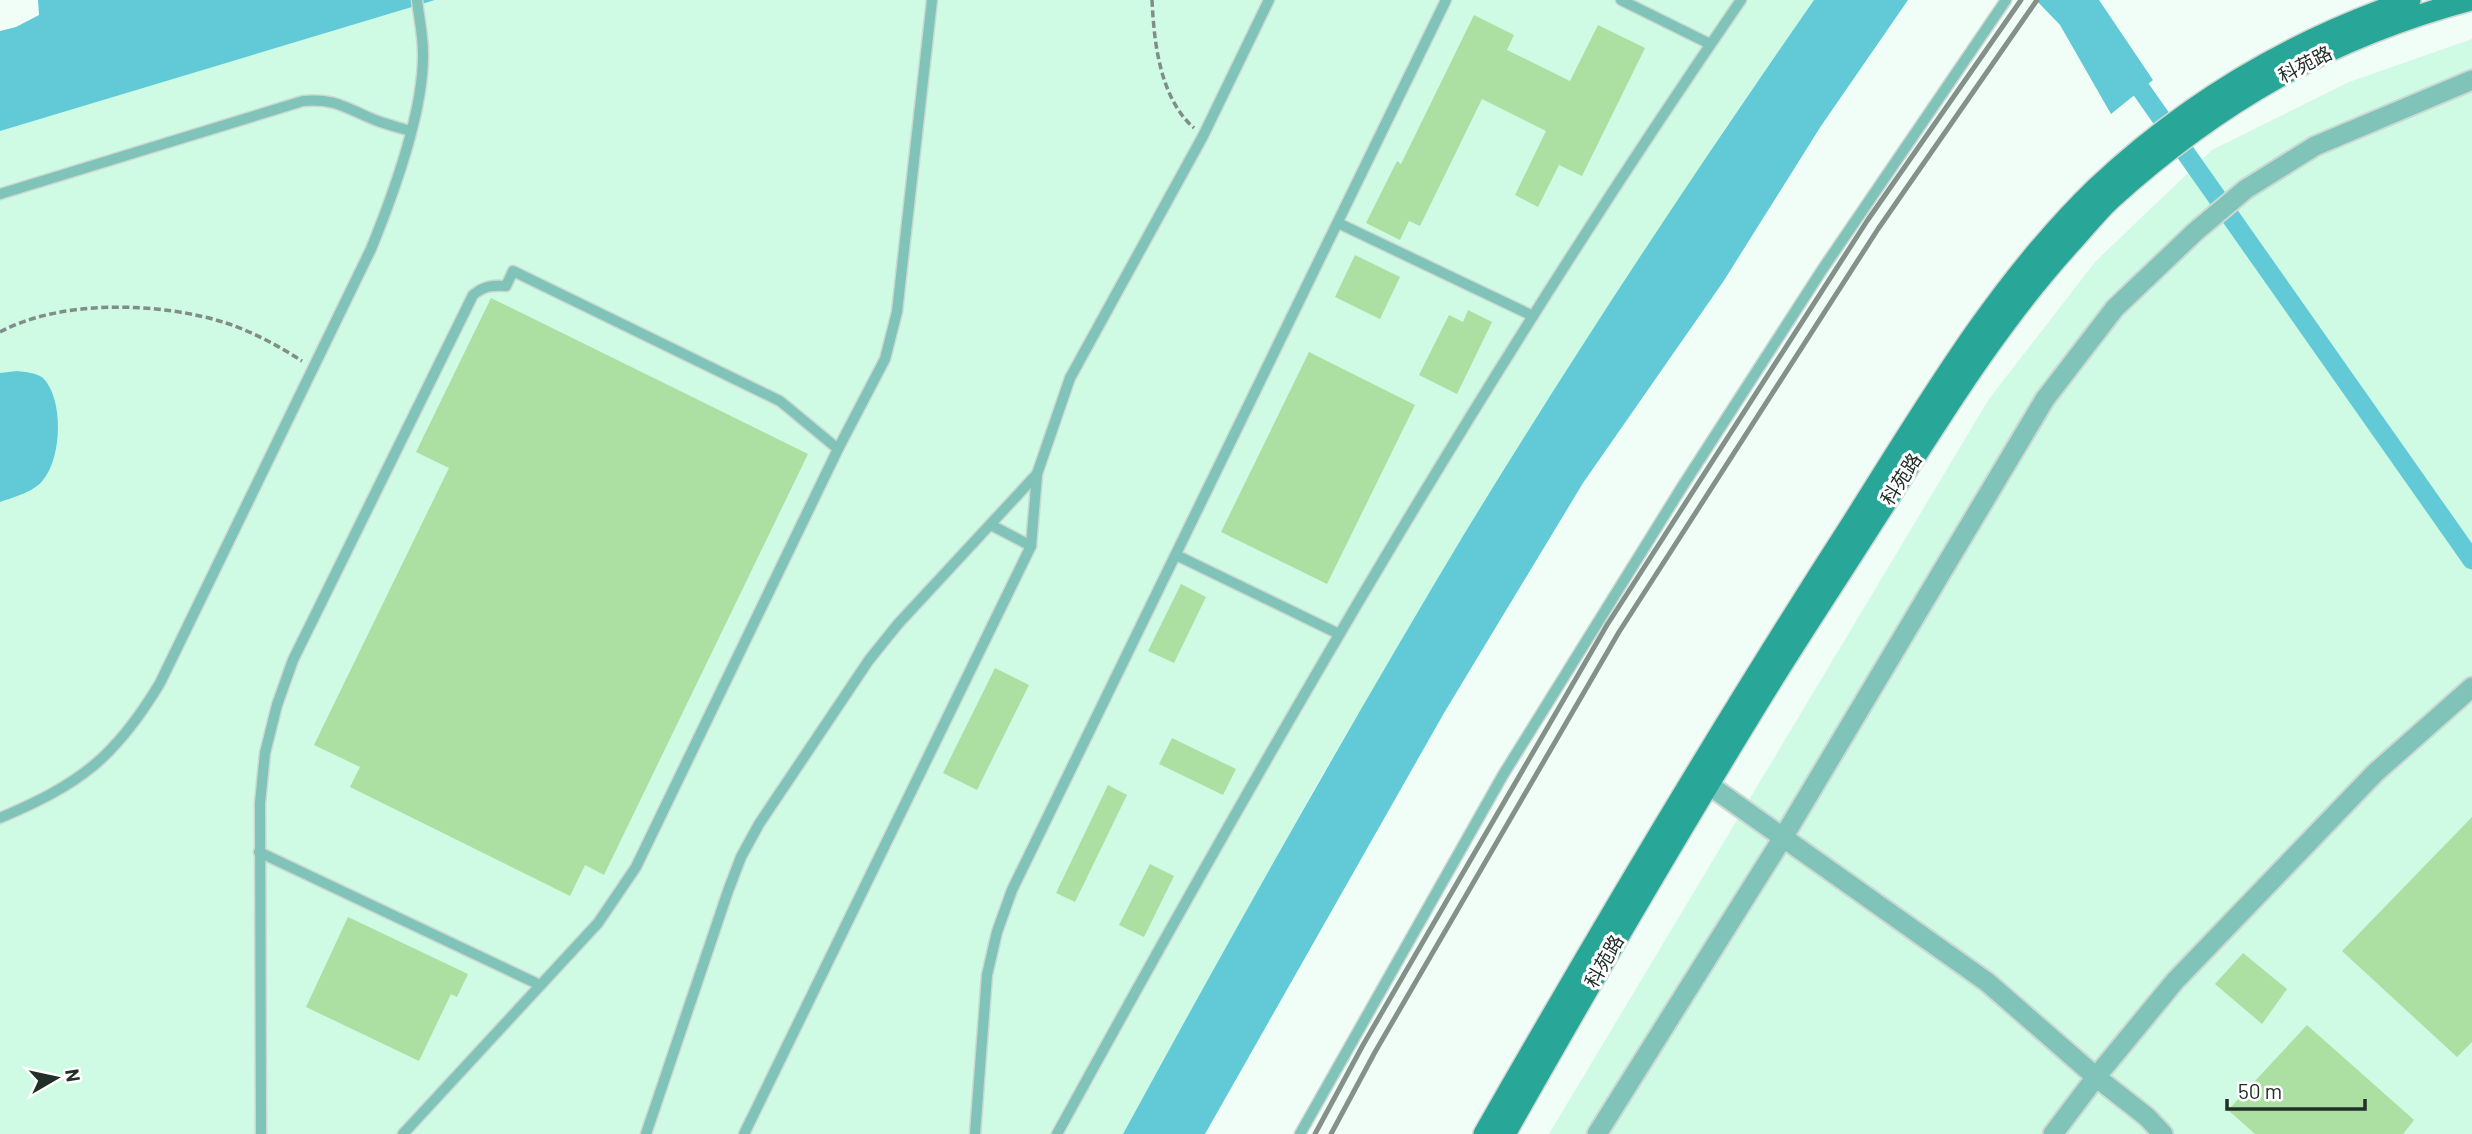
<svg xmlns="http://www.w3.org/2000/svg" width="2472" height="1134" viewBox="0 0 2472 1134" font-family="Barlow,'Noto Sans SC',sans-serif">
  <rect width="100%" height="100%" fill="#f1fef7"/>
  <g fill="#cffae4">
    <polygon points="435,0 1814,0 1724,130 1592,332 1464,535 1321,777 1123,1134 0,1134 0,129 356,19"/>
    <polygon points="2472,39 2472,1134 1549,1134 1989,399 2095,262 2212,150 2349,82"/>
  </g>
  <g fill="#61cad6">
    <polygon points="38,0 435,0 0,131 0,31 16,27 39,15"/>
    <path d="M1814,0H1908L1821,126L1723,282L1583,483L1444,713L1205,1134H1123C1233,932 1345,733 1463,536C1574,354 1692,175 1814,0Z"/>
    <polygon points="2036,0 2099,0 2153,80 2111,114 2060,25"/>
    <path d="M17,371C25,372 37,373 43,378C64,399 62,458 43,480C34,492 14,497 0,502V373Z"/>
  </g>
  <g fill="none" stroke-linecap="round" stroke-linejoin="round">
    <polyline stroke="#61cad6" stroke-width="19" points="2126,68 2472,560"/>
  </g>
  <g fill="#ace0a3">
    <polygon points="1474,15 1514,35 1507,50 1570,81 1598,25 1645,48 1582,176 1559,165 1538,207 1515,195 1546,131 1482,99 1420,226 1409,221 1400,240 1366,223 1397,161 1401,164"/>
    <polygon points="1355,255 1400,277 1380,319 1335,297"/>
    <polygon points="491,298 808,454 604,875 585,865 570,896 350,787 360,767 314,745 449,468 416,452"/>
    <polygon points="1468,310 1492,322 1457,394 1419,375 1449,315 1463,322"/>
    <polygon points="1309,352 1415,405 1327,584 1221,532"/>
    <polygon points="1181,584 1206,597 1174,663 1148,651"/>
    <polygon points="995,668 1029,685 977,790 943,773"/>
    <polygon points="1172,738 1236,769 1223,795 1159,764"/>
    <polygon points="1108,785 1127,795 1075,902 1056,893"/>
    <polygon points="2472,817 2472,1042 2457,1057 2342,951"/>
    <polygon points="1150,864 1174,876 1144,937 1119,925"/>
    <polygon points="348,917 468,974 457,997 451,994 419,1061 306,1007"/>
    <polygon points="2243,953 2287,989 2262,1024 2215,984"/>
    <polygon points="2307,1025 2414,1120 2403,1134 2255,1134 2228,1110"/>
  </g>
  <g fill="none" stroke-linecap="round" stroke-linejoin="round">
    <g stroke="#ccd9d2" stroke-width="13">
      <g id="lane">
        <polyline points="1621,0 1710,44"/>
        <path d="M0,194L303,101C331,98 343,106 368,117C381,123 396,127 411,131"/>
        <polyline points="1338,223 1533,316"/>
        <polyline points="991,525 1031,546"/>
        <polyline points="1176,555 1339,634"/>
        <path d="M0,818C80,784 115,758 160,683L371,249C393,195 424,112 423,53C423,35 419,18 417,0"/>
        <polyline points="259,852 540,985"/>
        <path d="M261,1134L260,803L265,753L277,705L293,660L473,295C484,286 492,285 506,286L513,271L780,401L838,449"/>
        <polyline points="403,1134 598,923 636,867 838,449 885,359 897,312 932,0"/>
        <polyline points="646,1134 728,891 741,857 759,824 869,660 898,624 1037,474 1070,378 1203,136 1269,0"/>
        <polyline points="744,1134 1031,546 1037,475"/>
        <polyline points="975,1134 987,975 997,932 1012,890 1446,0"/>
        <path d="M1057,1134C1269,747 1490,364 1741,0"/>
        <polyline points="1300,1134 1503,775 1682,487 1822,270 2006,0"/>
      </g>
    </g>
    <g stroke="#ccd9d2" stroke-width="23">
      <g id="street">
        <polyline points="1709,785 1987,982 2096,1077 2147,1117 2163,1134"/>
        <polyline points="1597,1134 1784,836 2045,399 2115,308 2196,231 2246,189 2315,146 2472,80"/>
        <polyline points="2053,1134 2096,1077 2175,981 2375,773 2472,687"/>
      </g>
    </g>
    <g stroke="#ccd9d2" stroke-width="24">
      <g id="secondary">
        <path d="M1484,1134C1601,929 1721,727 1849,528C1924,410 1995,286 2096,188C2187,102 2292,40 2410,0"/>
        <path d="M1505,1134C1587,989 1671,845 1758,703C1796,641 1836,581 1874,521C1936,425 1993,329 2069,245C2083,230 2096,213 2111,199C2218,102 2331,37 2471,0"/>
      </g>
    </g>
    <g stroke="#808e87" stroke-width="3.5" stroke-dasharray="7 3.5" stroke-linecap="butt">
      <path d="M1152,0C1154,43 1160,98 1194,128"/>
      <path d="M0,332C61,299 161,302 226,323C253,332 279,346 302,361"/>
    </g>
    <use href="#lane" stroke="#7fc3b9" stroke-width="10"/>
    <use href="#street" stroke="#7fc3b9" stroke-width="19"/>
    <use href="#secondary" stroke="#28a799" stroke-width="21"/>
    <g stroke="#84918a" stroke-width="5">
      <polyline points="1315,1134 1363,1045 1607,625 1867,221 2021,0"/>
      <polyline points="1331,1134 1375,1052 1619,632 1878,229 2037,0"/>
    </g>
  </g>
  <g text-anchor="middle" stroke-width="6" stroke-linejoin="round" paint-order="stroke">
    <g font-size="19" fill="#212f28" stroke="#fff">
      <text transform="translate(2305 64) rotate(-27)" y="7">科苑路</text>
      <text transform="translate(1901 479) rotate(-57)" y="7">科苑路</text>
      <text transform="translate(1604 961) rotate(-60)" y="7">科苑路</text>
    </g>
  </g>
  <g transform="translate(56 1078) rotate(81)" stroke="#ffffff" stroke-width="5" paint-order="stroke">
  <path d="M0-5L12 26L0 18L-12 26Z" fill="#212f28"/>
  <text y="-10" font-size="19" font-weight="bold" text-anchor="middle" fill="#212f28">N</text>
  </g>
  <path d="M2227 1099v10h138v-10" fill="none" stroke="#212f28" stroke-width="3.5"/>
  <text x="2238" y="1099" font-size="21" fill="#212f28" stroke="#ffffff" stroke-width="5" paint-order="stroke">50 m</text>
</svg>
